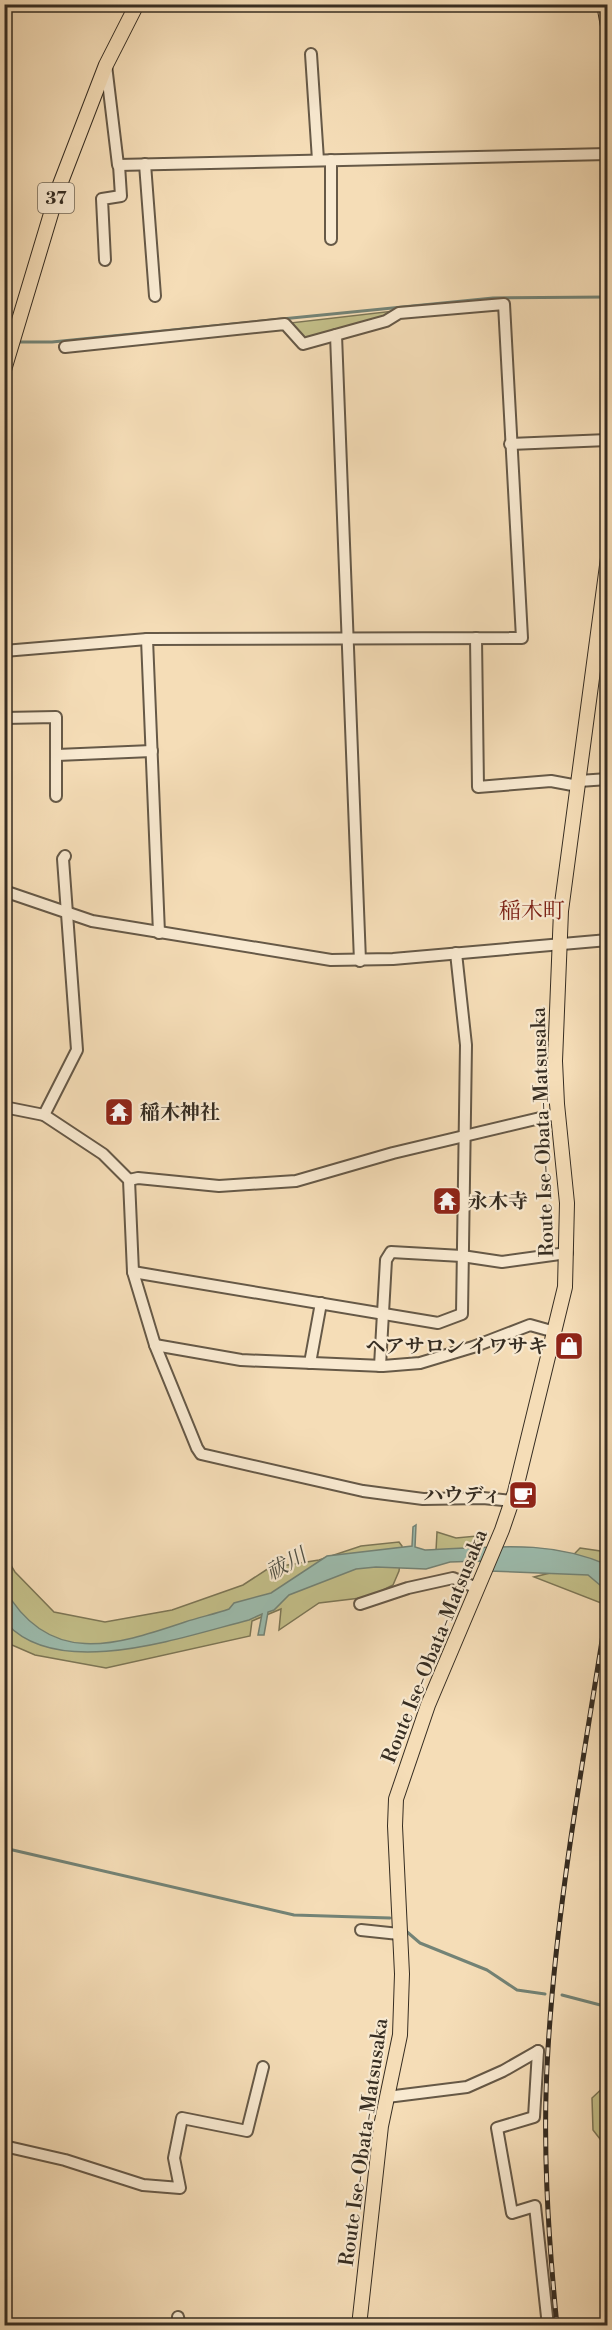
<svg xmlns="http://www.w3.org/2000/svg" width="612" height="2330" viewBox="0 0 612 2330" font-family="'Libre Bodoni','Noto Serif JP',serif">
  <rect width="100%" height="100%" fill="#f5ddb7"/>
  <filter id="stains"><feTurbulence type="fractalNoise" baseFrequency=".00333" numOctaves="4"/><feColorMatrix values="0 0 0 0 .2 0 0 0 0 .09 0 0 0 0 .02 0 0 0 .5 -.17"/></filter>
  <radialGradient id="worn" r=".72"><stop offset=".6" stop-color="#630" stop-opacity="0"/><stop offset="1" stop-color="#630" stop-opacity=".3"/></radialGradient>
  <g fill="#c3bf89" stroke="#7c7656" stroke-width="1.5">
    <polygon points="394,311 385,318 305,340 290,323"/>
    <polygon points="437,1532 456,1538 487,1535 481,1548 436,1551"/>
    <polygon points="399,1542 402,1546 399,1571 393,1585 369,1597 319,1603 279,1630 281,1609 252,1621 250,1636 106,1668 35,1655 5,1642 4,1554 15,1572 54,1612 105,1622 172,1610 243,1585 269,1568 319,1560 361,1546"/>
    <polygon points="580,1548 607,1552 601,1603 534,1577 558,1571"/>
    <polygon points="607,2084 607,2148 593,2130 592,2098"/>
  </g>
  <path fill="#9cbcae" stroke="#738376" stroke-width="1.5" d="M416,1525L415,1547L425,1550C489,1548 545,1538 608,1565L607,1591L588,1575L489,1571L480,1561L450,1562L426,1569L376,1567L356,1569L289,1595L274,1610L268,1612L264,1635H258L262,1614L249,1620C185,1636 60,1681 7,1624L5,1625L4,1588C49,1668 116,1645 185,1622C200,1617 215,1614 229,1609L234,1603L271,1593L327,1556L412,1546L413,1527Z"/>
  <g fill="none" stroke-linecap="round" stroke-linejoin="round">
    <g stroke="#738376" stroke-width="3">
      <polyline points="15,342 52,342 493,298 608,297"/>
      <polyline points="4,1848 294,1915 390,1918"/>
      <polyline points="406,1931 420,1943 487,1970 517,1990 545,1994"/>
      <polyline points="562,1995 608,2007"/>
    </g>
    <g stroke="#665947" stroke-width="14">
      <g id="minor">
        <polyline points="311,54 318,160"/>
        <polyline points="106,65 118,165 608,154"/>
        <polyline points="331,160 331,239"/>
        <polyline points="145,164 155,296"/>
        <polyline points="105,260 102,199 121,196 119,165"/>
        <polyline points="336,335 360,961"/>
        <polyline points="510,444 608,440"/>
        <polyline points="476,638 478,787 551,781 578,786"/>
        <polyline points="147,639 159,933"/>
        <polyline points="4,651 147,639 522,638 504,304 399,313 386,321 303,344 285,324 65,347"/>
        <polyline points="4,718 56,717 56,796"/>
        <polyline points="57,755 152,751"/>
        <polyline points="579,781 608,779"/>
        <polyline points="4,891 92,921 331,960 393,959 608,940"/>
        <polyline points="4,1107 44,1115 103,1154 129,1180 133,1272 155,1345 197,1448 201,1454 363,1491 423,1499 483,1498 512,1501"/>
        <polyline points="44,1115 77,1050 63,859 65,856"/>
        <polyline points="129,1180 138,1178 219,1186 296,1181 393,1153 557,1114"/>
        <polyline points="133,1272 438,1323 462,1314 466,1045 456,953"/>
        <polyline points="155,1345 241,1360 383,1366 420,1363 473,1347 530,1325 555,1332"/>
        <polyline points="310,1363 321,1303"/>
        <polyline points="380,1366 386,1260 391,1252 462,1256 502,1262 567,1253"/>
        <polyline points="360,1604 408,1588 453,1578 477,1588"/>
        <polyline points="361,1930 399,1934"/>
        <polyline points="538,2051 534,2117 497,2128 512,2213 535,2206 548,2326"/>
        <polyline points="387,2097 467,2087 503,2071 538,2051"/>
        <polyline points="4,2146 65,2160 143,2185 180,2188 174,2158 182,2118 247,2131 263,2067"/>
        <polyline points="178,2317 180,2326"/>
      </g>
    </g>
    <g stroke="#362d22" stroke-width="16">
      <g id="major">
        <polyline points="604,4 608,26"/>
        <polyline points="4,370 59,187 106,65 137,4"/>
        <polyline points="359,2326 381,2126 400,2035 402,1974 395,1826 396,1799 428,1705 502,1530 515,1492 565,1287 567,1203 557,1104 555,1061 561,911 608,558"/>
      </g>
    </g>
    <use href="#minor" stroke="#f8e9d0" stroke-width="10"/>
    <use href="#major" stroke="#f5ddb7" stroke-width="14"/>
    <g stroke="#362d22" stroke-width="5">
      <path id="rail" d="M557,2326C548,2234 542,2141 548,2049C557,1899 585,1751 608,1603"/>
    </g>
    <use href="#rail" stroke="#f8e9d0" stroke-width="3" stroke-dasharray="9" stroke-linecap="butt"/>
  </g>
  <defs>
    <g id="temple-square" transform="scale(1.5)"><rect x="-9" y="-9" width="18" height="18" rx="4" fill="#8f2418" stroke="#f8e9d0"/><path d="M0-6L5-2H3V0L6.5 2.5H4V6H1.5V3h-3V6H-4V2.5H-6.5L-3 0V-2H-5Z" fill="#fff"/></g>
    <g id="shop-square" transform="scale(1.5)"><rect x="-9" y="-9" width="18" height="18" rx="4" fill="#8f2418" stroke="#f8e9d0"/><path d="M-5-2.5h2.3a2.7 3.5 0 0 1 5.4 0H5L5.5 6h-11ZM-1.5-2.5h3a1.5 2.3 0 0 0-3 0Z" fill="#fff"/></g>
    <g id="cafe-square" transform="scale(1.5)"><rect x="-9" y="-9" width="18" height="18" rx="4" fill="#8f2418" stroke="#f8e9d0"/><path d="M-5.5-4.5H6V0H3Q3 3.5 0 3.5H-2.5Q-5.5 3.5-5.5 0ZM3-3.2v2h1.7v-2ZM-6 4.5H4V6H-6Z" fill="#fff"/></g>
  </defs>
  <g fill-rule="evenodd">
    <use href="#temple-square" x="119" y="1112"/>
    <use href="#temple-square" x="447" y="1201"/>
    <use href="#shop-square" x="569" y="1346"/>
    <use href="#cafe-square" x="523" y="1495"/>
  </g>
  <g text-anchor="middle" stroke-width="4.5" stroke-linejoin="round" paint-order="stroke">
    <rect fill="#f8e9d0" stroke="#706556" stroke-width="1.5" x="38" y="183" width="36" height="30" rx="4.5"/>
    <g font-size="18" font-weight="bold" fill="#362d22">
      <text x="56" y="204">37</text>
    </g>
    <g font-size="20" font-weight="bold" fill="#362d22" stroke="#f8e9d0" text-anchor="start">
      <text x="140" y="1119">稲木神社</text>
      <text x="468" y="1208">永木寺</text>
      <text x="548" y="1353" text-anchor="end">ヘアサロン イワサキ</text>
      <text x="502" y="1502" text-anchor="end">ハウディ</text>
    </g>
    <g font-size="20" fill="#362d22" stroke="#f8e9d0">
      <text transform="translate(542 1132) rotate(-92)" y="7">Route Ise-Obata-Matsusaka</text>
      <text transform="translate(434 1646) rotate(-68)" y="7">Route Ise-Obata-Matsusaka</text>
      <text transform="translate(363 2142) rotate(-82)" y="7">Route Ise-Obata-Matsusaka</text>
    </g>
    <g font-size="21" font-style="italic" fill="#505145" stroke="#f8e9d0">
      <text transform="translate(286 1564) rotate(-29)" y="7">祓川</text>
    </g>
    <g font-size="22" fill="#7a1f14" stroke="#f8e9d0">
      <text x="532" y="918">稲木町</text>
    </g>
  </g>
  <rect width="612" height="2330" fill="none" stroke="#f5ddb7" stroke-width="24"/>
  <rect x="6" y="6" width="600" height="2318" fill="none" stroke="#362d22" stroke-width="3"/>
  <rect x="12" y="12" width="588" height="2306" fill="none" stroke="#362d22" stroke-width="1.5"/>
  <rect width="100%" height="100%" filter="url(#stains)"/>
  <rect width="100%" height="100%" fill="url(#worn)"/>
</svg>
